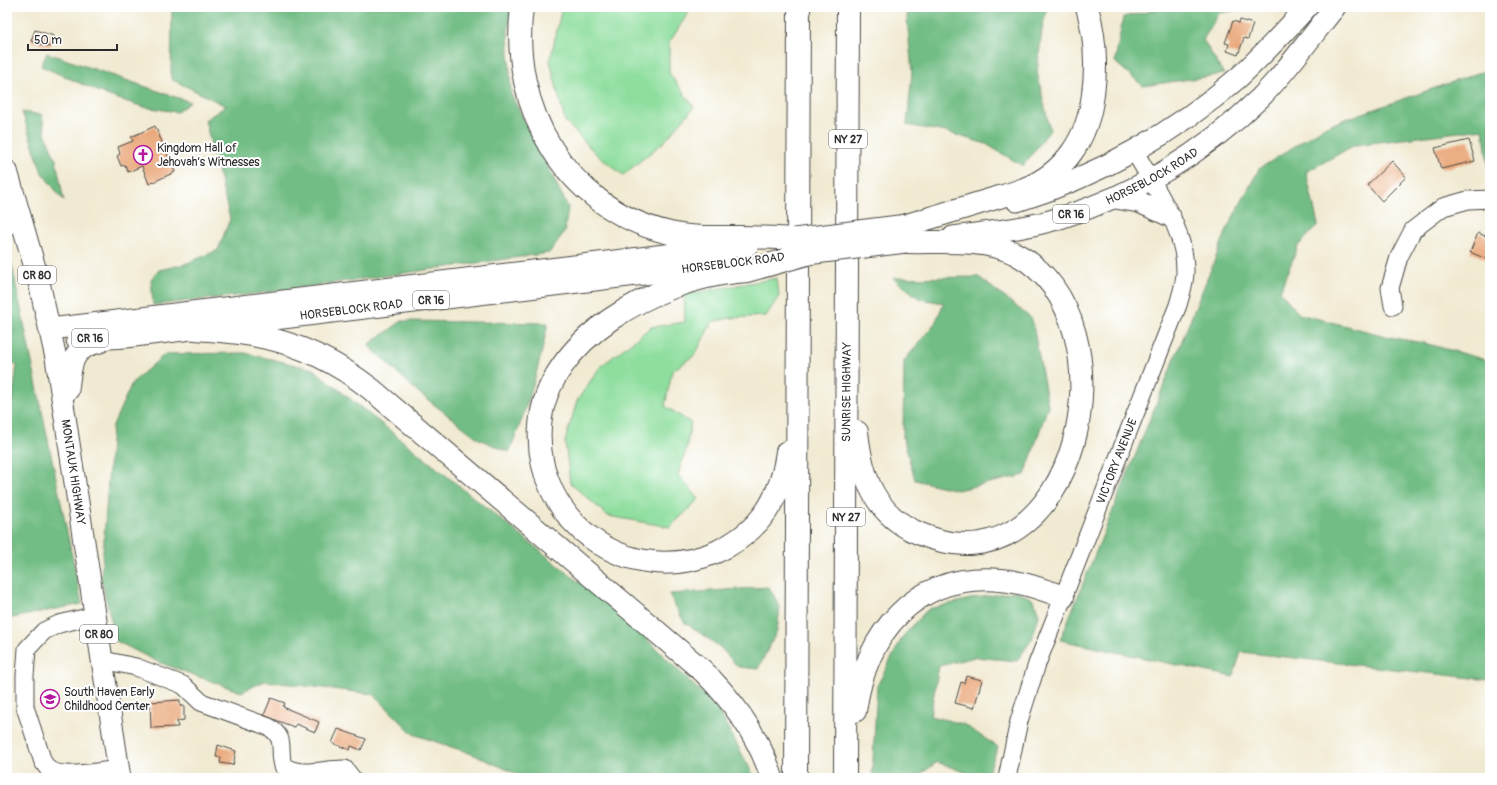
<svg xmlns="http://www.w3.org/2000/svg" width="1497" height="785" viewBox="0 0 1497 785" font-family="Pangolin,sans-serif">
  <rect width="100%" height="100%" fill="#fff"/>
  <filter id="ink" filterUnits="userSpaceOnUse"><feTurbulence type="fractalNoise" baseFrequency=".025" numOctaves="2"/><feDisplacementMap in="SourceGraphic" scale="8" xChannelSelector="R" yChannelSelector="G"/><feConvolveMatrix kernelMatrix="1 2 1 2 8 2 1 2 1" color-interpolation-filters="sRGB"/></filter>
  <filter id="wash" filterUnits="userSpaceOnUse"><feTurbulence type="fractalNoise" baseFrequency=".012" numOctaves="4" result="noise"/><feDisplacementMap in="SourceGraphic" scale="16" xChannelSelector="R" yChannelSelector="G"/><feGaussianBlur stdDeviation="0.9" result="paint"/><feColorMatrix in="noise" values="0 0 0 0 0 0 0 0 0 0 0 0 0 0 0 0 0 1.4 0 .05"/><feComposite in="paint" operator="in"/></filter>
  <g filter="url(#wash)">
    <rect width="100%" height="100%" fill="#f1ead2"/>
    <g fill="#8ede9e" stroke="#5c8464">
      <polygon points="562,7 692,7 669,43 669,73 694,107 665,141 623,175 597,155 565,121 550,61"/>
      <polygon points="777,278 779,296 766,316 730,318 712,322 695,355 672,371 665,406 691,423 686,450 678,475 699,499 670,527 608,516 570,483 565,441 577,401 600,367 651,327 685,322 684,295"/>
      <polygon points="7,368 12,403 7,458"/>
    </g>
    <g fill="#72bd85" stroke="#4e7458">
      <polygon points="172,7 513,7 508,31 511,94 568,207 565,231 549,253 261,293 153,305 151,279 159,270 185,264 218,250 230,219 205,120 226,106 171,79"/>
      <polygon points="908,7 1047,7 1042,30 1037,72 1050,130 1023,166 986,144 946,132 907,125 912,72 907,18"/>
      <polygon points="1171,7 1259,7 1219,13 1203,40 1224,74 1143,86 1115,62 1123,17"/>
      <polygon points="47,53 190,102 177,112 144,107 109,96 41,66"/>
      <polygon points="1490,71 1490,177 1483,129 1355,145 1306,172 1318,225 1298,246 1280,291 1299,314 1394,338 1424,343 1490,361 1490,680 1241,652 1233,677 1060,640 1229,225 1259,169 1326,126 1478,73"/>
      <polygon points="22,112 42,115 45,133 56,160 64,201 42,173"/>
      <polygon points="7,260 11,261 82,604 7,619 7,440 17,365 7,362"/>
      <polygon points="979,277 1032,319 1048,406 1025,475 957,490 915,480 903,437 904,361 935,323 944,303 920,299 893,278"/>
      <path d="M402,321L548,323C539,368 527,410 509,452L479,439L419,393L368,345Z"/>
      <polygon points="245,353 313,369 629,622 717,708 755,778 526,778 472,754 413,734 373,694 265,681 241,692 158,662 116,641 101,578 112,427 132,383 165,354"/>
      <polygon points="769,587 780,607 777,631 758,669 738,667 720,647 684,622 669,594"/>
      <polygon points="1017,591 1034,600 1039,615 1032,639 1017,661 975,657 939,666 930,716 963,724 998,747 986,778 980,778 937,762 916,778 872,778 877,686 903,636 928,609 970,599"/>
    </g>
    <g id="blocks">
      <g fill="#eaa97c">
        <polygon points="1240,20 1253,24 1248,39 1244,38 1238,55 1227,51 1229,44 1225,43 1233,21 1239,23"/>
        <polygon points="35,30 54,36 50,47 31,41"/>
        <polygon points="155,126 175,172 149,184 142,166 128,172 125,165 121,166 117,156 120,154 118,147 133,141 131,137"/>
        <polygon points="1469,140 1475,161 1441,169 1435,148"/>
        <polygon points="1392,161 1406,177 1382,201 1367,185"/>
        <polygon points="1478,233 1490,238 1490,258 1487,256 1486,259 1470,252"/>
        <polygon points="966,676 982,680 974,708 955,703 961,682 964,683"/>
        <polygon points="271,698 285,703 283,707 319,722 315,732 296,724 294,727 278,721 264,715"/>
        <polygon points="180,700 180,706 184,706 184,720 177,721 178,727 151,728 150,702"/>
        <polygon points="338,729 366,739 361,750 351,746 350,750 332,743"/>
        <polygon points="218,745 236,751 233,765 220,763 221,757 216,757"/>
      </g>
    </g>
  </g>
  <g filter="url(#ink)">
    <use href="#blocks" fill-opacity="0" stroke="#494844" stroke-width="1"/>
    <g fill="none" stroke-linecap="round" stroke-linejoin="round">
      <g stroke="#494844" stroke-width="19">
        <g id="minor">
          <polyline points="7,226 23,221"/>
          <polyline points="1393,306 1390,288 1399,257 1413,230 1443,207 1468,200 1490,199"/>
          <path d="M96,615L59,624L44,631L27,649L25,676V707L43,762C45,764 47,768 49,770C65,779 102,771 119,769"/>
          <path d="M103,660L136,667L183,685L201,702L269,727C287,739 278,748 283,766C302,778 326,768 345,769L352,778"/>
          <path id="s1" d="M1007,778L1019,721L1037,664L1178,305C1181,294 1185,283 1185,272C1186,228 1154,188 1134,150"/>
        </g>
      </g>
      <g stroke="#494844" stroke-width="23">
        <g id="major">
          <path id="s2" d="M7,171L38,278L56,358L120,778"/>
          <polyline points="1115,198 1139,202 1170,216"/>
          <path d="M1017,201C1098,176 1175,133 1239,77C1263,55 1285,31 1307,7"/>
          <path id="s3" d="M953,237C988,232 1025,229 1060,218C1137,194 1202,154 1260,98C1287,71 1311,37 1335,7"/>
          <polyline points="50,329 748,245"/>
          <path id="s4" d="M77,340L126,337L727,264"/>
          <path d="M68,390C71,364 71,348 100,342"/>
        </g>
      </g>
      <g stroke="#494844" stroke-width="24">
        <g id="highway">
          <path d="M522,7C509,108 566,209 670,233C693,238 715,237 739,237C757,237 775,238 794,239"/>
          <path d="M907,225C934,217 960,209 986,201C998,197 1012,194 1024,189C1065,173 1088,138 1093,94C1097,65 1095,35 1087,7"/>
          <path d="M736,272C658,280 546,338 540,426C533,521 628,590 716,552C760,532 781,499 787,452"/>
          <path d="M196,329C218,331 240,332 262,337C302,345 339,364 371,389L703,671C734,702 759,736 772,778"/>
          <path d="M857,432C862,477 874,514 918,533C1077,603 1141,318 1014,253C982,238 940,243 906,242"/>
          <path d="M855,711C866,633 915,572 1001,580C1022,582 1043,589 1063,597"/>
          <polyline points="796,778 799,7"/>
          <path id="s5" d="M845,778L848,7"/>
        </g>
      </g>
      <use href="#minor" stroke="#fff" stroke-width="17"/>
      <use href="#major" stroke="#fff" stroke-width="21"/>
      <use href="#highway" stroke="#fff" stroke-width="22"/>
      <g stroke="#494844" stroke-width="23" stroke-linecap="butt">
        <g id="major-bridge">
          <polyline points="794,239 907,225"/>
          <polyline points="790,256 906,242"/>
        </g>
      </g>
      <g stroke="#494844" stroke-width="24" stroke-linecap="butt">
        <polyline id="highway-bridge" points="736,272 747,271 807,254"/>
      </g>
      <use href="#major-bridge" stroke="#fff" stroke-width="21"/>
      <use href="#highway-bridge" stroke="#fff" stroke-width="22"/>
    </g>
  </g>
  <defs>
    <g id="church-ring" transform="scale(1)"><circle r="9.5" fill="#fff" stroke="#b5179e" stroke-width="1.5"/><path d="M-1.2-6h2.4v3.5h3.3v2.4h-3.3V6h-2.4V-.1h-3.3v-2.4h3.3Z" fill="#b5179e"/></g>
    <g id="school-ring" transform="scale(1)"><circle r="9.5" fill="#fff" stroke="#b5179e" stroke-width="1.5"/><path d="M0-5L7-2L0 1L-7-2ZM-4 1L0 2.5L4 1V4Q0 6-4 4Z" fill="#b5179e"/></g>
  </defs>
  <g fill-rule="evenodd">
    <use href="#church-ring" x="143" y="155"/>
    <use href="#school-ring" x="50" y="699"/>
  </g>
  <g text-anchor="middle" stroke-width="4" stroke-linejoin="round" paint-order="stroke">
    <g fill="#fff" stroke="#6b6b6b" stroke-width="1">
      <rect x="829" y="130" width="38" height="18" rx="3"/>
      <rect x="1053" y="205" width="36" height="18" rx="3"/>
      <rect x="18" y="266" width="38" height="18" rx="3"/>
      <rect x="413" y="291" width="36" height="18" rx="3"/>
      <rect x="72" y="329" width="36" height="18" rx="3"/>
      <rect x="827" y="508" width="38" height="18" rx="3"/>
      <rect x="80" y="625" width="38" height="18" rx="3"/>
    </g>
    <g font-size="11" font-weight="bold" fill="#2b2b2b">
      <text x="848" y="143">NY 27</text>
      <text x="1071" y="218">CR 16</text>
      <text x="37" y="279">CR 80</text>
      <text x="431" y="304">CR 16</text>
      <text x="90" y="342">CR 16</text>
      <text x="846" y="521">NY 27</text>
      <text x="99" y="638">CR 80</text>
    </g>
    <g font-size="12" fill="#2b2b2b" stroke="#fff" text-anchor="start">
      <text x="157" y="152">Kingdom Hall of<tspan x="157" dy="14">Jehovah’s Witnesses</tspan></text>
      <text x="64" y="696">South Haven Early<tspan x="64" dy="14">Childhood Center</tspan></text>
    </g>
    <g font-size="12" fill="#2b2b2b" stroke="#fff">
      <text dy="4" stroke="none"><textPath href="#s3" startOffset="210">HORSEBLOCK ROAD</textPath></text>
      <text transform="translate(733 263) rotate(-7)" y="4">HORSEBLOCK ROAD</text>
      <text dy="4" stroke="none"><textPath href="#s4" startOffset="276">HORSEBLOCK ROAD</textPath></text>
      <text dy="4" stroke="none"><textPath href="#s5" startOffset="386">SUNRISE HIGHWAY</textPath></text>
      <text dy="4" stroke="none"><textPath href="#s1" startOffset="336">VICTORY AVENUE</textPath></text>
      <text dy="4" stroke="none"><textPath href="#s2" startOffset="309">MONTAUK HIGHWAY</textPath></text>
    </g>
  </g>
  <rect width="1497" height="785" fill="none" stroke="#fff" stroke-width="24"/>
  <path d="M28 44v6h89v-6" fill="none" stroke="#2b2b2b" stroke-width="2"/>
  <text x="34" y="44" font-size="12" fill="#2b2b2b" stroke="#ffffff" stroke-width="3" paint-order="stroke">50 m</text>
</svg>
